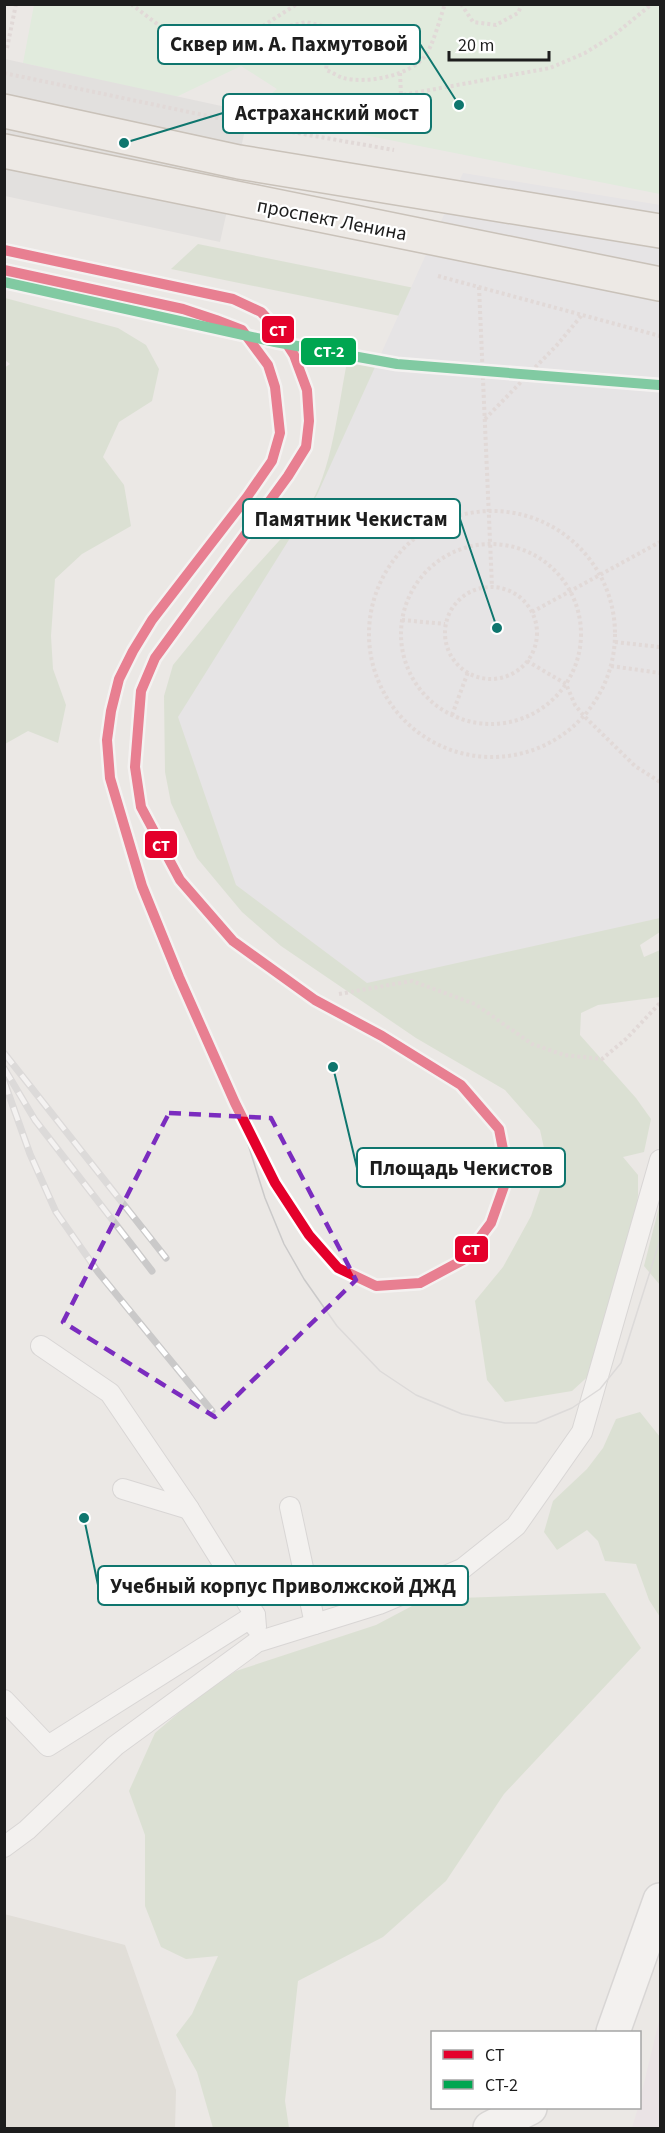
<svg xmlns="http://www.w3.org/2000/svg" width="665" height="2133" viewBox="0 0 665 2133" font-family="'Source Sans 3',sans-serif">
  <rect width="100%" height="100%" fill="#ebe8e5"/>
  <polygon fill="#e8dee4" points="660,2017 660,2128 632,2128 638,2108 640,2108 640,2100"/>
  <polygon fill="#d4d2c7" points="4,1914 125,1945 176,2090 175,2128 5,2128"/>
  <g fill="#c8d8bc">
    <path d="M198,244L434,292L660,799V932L640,945L644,957L660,950V997L598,1005L581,1013L580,1035L636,1098L651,1119L644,1152L623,1157L638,1175V1195L631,1254L595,1370L572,1391L505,1402L487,1380L475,1301L503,1267L531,1216L548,1166L540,1130L505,1090L416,1038L281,946L242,912L197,858L171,803L165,772L164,696L173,665L231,594L307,510C332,473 338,407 347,362L401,364L410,318L171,269Z"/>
    <polygon points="5,298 118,328 146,345 159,369 152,401 119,422 103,457 124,485 131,526 82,554 55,579 51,636 53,669 66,705 58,743 28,731 5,744 4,368 10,364 5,360"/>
    <polygon points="660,1203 660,1285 644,1266"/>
    <polygon points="640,1412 660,1437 660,1617 649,1600 636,1564 605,1561 598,1541 587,1530 557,1550 544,1532 553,1501 587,1469 603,1448 616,1419"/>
    <polygon points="605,1593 641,1648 504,1794 446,1881 383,1937 298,1981 285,2101 289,2128 213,2128 197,2072 176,2035 192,2014 218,1956 186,1959 161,1947 145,1906 145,1835 129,1791 155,1733 196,1698 236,1671 376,1625 412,1606 459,1598"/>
  </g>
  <polygon fill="#d4f0d2" points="34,5 660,5 660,194 249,112 277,89 241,66 176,97 23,63"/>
  <polygon fill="#e0dfe4" points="463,173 660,205 660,918 367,983 236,885 178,717 317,495"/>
  <polygon fill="#d8d7d5" points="5,59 249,112 220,242 5,196"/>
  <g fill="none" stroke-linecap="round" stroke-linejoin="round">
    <g stroke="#c2c1c0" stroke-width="22">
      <g id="service">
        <polyline points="41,1346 110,1393 189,1509 255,1615"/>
        <polyline points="123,1489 189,1509"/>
        <polyline points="290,1507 315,1624"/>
        <polyline points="4,1700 48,1746 255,1615 256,1627"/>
        <polyline points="4,1847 27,1830 115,1746 257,1642 379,1604 462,1569 516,1526 582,1432 660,1160"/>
      </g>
    </g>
    <g stroke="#c2c1c0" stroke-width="36">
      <g id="minor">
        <polyline points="613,2032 660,1900"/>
        <polyline points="490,2128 530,2108"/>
      </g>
    </g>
    <g stroke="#a09483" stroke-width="36">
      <g id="primary">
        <polyline points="4,111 239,162 660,231"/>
        <polyline points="4,151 660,284"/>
      </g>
    </g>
    <g stroke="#d5c7c6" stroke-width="4" stroke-dasharray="3 3" stroke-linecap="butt">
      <polyline points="131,4 207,62 297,4"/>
      <polyline points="461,4 473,22 496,25 518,13 522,4"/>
      <path d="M249,35L306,22L323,26L333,39L328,51L326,70C332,72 337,76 343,78C366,84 410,76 425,56C433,46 440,18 445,4"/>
      <polyline points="7,48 16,4"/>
      <polyline points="4,73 246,124 394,150"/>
      <polyline points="400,73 401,95"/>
      <polyline points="250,123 550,68 585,53 614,35 652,4"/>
      <polyline points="438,276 660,336"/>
      <polyline points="479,287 492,587"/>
      <polyline points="485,419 557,345 582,315"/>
      <circle cx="492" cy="634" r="123"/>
      <circle cx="491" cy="634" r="90"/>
      <circle cx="491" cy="633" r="46"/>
      <polyline points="532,612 660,542"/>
      <polyline points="402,620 445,624"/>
      <polyline points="615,642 660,647"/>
      <polyline points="527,661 566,684 575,705 584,716 635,766 660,782"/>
      <polyline points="611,666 660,673"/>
      <polyline points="452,715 468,672"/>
      <polyline points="339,994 412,981 475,1004 532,1044 564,1055 602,1059 626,1039 660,1003"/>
    </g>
    <use href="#service" stroke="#fcfcfb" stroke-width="20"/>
    <use href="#minor" stroke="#fcfcfb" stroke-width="33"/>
    <use href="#primary" stroke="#efeae4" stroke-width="33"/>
    <polyline stroke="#cac9c9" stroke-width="1.5" points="235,1103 265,1198 284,1244 304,1279 337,1326 380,1371 416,1395 462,1414 505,1423 536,1423 572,1408 600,1389 621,1363 660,1240"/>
    <g stroke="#cac9c9" stroke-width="7">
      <g id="rail">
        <polyline points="4,1053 166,1258"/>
        <polyline points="4,1068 35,1120 152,1271"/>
        <polyline points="4,1081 30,1154 56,1212 98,1272 212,1411"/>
      </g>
    </g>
    <use href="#rail" stroke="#fff" stroke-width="4.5" stroke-dasharray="14" stroke-linecap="butt"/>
    <g stroke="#fff" stroke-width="15">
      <polyline id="rail-1" points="4,250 233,299 261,312 278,330 294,355 307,390 309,421 306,447 288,476 155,658 141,691 135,767 141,807 180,880 233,941 315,1000 382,1036 461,1085 499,1129 508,1175 491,1223 463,1260 420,1283 376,1286 338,1268 309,1235 275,1183 235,1103 179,977 142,886 110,778 107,740 111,711 119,679 133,651 152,620 247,497 272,461 280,433 275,387 268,365 242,330 216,320 183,309 4,270"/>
    </g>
    <g stroke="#fff" stroke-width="15">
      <polyline id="rail-2" points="4,282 275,342 397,364 659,385"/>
    </g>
    <use href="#rail-1" stroke="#e4002b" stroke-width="10"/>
    <use href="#rail-2" stroke="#00a651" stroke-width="10"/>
  </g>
  <path d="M0 0H665V2133H0ZM169,1113L271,1118L356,1280L215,1417L63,1322Z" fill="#ebe8e5" fill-opacity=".55" fill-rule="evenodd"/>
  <path fill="none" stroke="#7b2cbf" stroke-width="4.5" stroke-dasharray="12 8" stroke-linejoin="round" d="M169,1113L271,1118L356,1280L215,1417L63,1322Z"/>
  <g text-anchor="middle" stroke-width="4.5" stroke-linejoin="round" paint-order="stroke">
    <g font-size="20" fill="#1d1d1d" stroke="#fff">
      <text transform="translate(332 219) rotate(11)" y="7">проспект Ленина</text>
    </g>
  </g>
  <path fill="none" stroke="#0f766e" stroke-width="2" d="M459 105L420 44M124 143L223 113M497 628L460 519M333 1067L357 1168M84 1518L98 1585"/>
  <g fill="#0f766e" stroke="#fff" stroke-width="2">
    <circle cx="459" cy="105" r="6"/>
    <circle cx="124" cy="143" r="6"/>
    <circle cx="497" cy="628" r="6"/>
    <circle cx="333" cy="1067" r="6"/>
    <circle cx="84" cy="1518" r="6"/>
  </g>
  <g fill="#fff" stroke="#0f766e" stroke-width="2">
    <rect x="158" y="25" width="262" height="39" rx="6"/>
    <rect x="223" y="94" width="208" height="39" rx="6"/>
    <rect x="243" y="499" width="217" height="39" rx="6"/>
    <rect x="357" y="1148" width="208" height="39" rx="6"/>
    <rect x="98" y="1566" width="370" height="39" rx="6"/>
  </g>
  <g font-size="21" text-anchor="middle" font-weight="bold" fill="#1d1d1d">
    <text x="289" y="51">Сквер им. А. Пахмутовой</text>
    <text x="327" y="120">Астраханский мост</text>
    <text x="351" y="526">Памятник Чекистам</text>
    <text x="461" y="1175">Площадь Чекистов</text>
    <text x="283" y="1593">Учебный корпус Приволжской ДЖД</text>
  </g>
  <g stroke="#fff" stroke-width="2">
    <rect x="261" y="315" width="34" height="29" rx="6" fill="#e4002b"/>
    <rect x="300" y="337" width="57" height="29" rx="6" fill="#00a651"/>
    <rect x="144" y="830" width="34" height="29" rx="6" fill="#e4002b"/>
    <rect x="454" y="1235" width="35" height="28" rx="6" fill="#e4002b"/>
  </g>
  <g font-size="16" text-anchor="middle" font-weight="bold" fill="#fff">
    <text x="278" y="336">СТ</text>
    <text x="329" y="357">СТ-2</text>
    <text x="161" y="851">СТ</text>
    <text x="471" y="1255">СТ</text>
  </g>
  <rect width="665" height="2133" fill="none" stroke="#1d1d1d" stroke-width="12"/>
  <rect x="431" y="2031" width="210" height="78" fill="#ffffff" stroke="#a5a5a5" stroke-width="1.5"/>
  <rect x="443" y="2050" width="30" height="9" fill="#e4002b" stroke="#a5a5a5" stroke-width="1.5"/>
  <text x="485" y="2061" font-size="18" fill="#1d1d1d">СТ</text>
  <rect x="443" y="2080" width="30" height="9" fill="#00a651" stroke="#a5a5a5" stroke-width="1.5"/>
  <text x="485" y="2091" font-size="18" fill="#1d1d1d">СТ-2</text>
  <path d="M449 51v9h100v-9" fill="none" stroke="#1d1d1d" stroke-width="3"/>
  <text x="458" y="51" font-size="18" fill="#1d1d1d" stroke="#ffffff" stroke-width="4.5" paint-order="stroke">20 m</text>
</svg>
